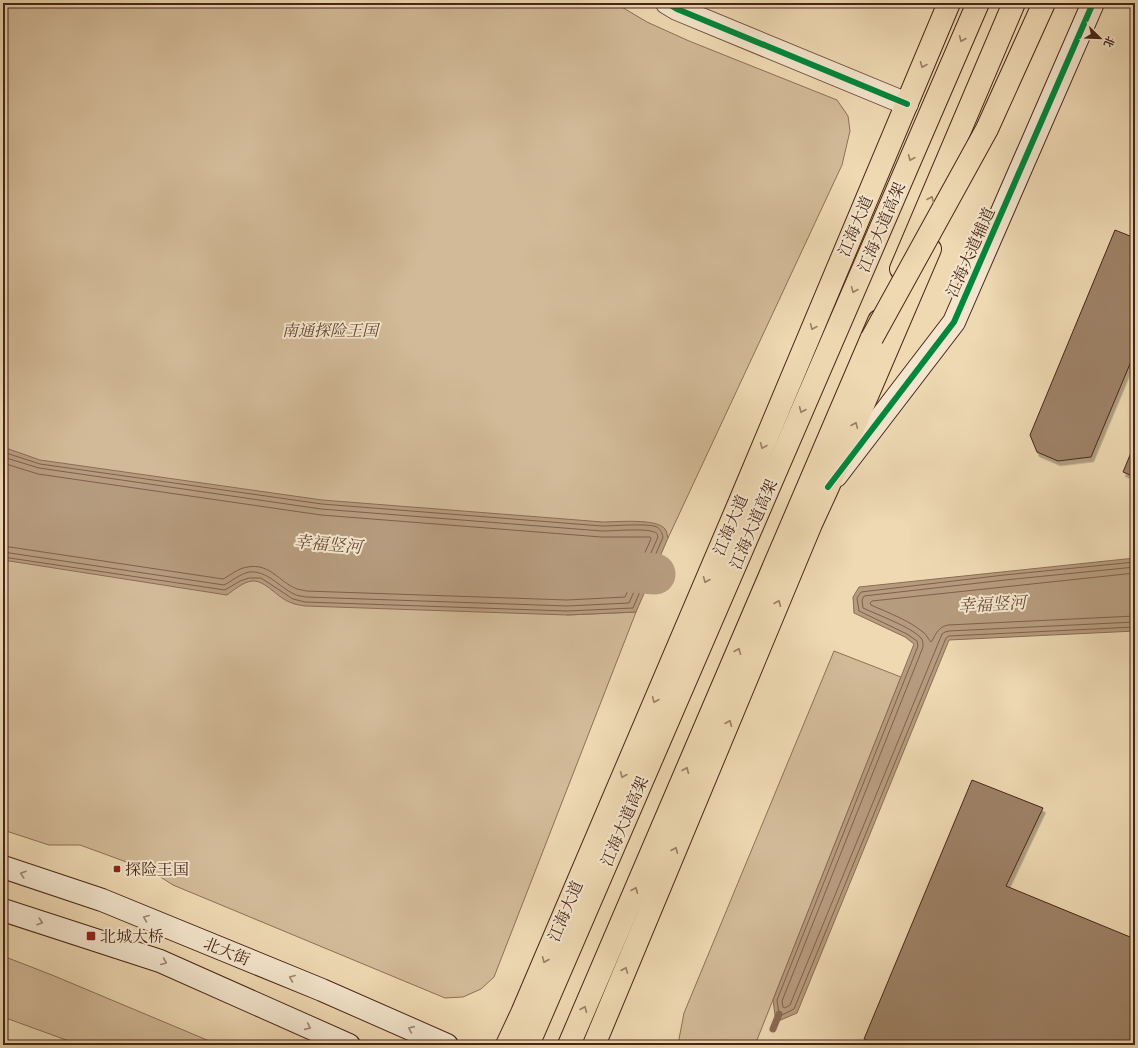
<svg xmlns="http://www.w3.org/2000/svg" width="1138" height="1048" viewBox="0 0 1138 1048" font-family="'IM FELL DW Pica','Noto Serif SC',serif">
  <defs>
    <filter id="shadow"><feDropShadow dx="2.5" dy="4.5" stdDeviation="0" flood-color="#0004"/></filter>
  </defs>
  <rect width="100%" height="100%" fill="#eed9b3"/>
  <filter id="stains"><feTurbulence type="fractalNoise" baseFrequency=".005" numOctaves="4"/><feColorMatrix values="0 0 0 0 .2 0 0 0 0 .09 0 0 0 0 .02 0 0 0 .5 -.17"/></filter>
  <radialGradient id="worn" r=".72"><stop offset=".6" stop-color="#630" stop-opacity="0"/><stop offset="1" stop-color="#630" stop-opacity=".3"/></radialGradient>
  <g fill="#d2ba98" stroke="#8d7057">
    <polygon points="3,3 615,3 647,22 689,41 837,100 848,116 850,131 842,165 668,538 665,529 567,615 636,612 494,977 481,989 463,997 445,998 173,885 151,871 80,845 49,845 3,830"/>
    <polygon points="834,651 901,677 755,1045 680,1045 679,1039 684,1013"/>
    <polygon points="3,956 52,975 219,1045 80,1045 3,1017"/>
  </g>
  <g fill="#b69c7e" stroke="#8a6c54">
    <path d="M3,447L40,460L322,500L603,522C616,522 657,518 665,529C667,531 667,535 668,538L636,612L567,615L305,606C301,605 296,605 292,603C278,599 266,580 252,581C243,582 234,590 227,595L3,560Z"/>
    <polygon points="1135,558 1135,631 949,640 797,1013 776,1022 773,1000 914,644 905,637 854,613 853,597 859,587"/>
  </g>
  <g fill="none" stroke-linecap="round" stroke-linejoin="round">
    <g stroke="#7f604a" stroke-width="1">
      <path d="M3,452L40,464L322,504L602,526C614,526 648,523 657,527C661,530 662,533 663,537L633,608L567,611L305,602L293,599L261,578H249L240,581L225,590L3,557"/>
      <path d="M3,457L39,468L321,509L602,531C613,531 646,528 654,532C658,533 657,534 658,537L629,603L567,606L306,597C302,596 297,596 294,594C279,587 267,570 249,572C240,574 232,581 224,585L3,552"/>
      <path d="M3,463L38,474L321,515L601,537H650L651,539L625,597L567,600L306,591C304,590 300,590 297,589C279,582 270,563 248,567C238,568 231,575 223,579L3,546"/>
      <polyline points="1135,562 1004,575 861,592 857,598 859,611 907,634 917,641 918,646 777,1000 779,1014 782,1015 794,1009 946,638 949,636 1135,627"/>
      <path d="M1135,567L1005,580L864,596L862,600L863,608C878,615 911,627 921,638C923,641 923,643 923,647L782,1001L783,1007L785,1008L790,1005L942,634L945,632L949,631L1135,622"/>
      <path d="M1135,573L872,601L870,603L871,605C889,613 908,620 923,632C927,635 928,639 931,642L932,641C936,633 939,627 948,625L1135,616"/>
    </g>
    <polyline stroke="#8a6c54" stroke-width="7" points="773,1029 779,1014"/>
    <polyline stroke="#b69c7e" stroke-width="41" points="595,569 655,574"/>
  </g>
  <g fill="#9e8368" stroke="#482516" filter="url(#shadow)">
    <polygon points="1115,230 1135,238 1135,352 1091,457 1058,461 1037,452 1030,435"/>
    <polygon points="1135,443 1135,477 1123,472"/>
    <polygon points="972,780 1043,808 1006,886 1135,939 1135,1045 879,1045 864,1039"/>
  </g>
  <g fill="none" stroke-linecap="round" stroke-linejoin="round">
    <g stroke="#72523d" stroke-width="24">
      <polyline id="street" points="667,3 677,9 907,104"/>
    </g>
    <g stroke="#482516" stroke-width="24">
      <g id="secondary">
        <polyline points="836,476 954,322 1093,3"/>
        <polyline points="3,867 102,900 322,990 447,1045"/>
        <polyline points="3,910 160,961 349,1045"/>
      </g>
    </g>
    <g stroke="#482516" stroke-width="24">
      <g id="primary">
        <polyline points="507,1045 522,1013 738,506 949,3"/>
        <polyline points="594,1045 811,524 828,487 930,249"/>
      </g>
    </g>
    <g stroke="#482516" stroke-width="24">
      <g id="highway">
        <polyline points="901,269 1014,3"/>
        <polyline points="528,1045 978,3"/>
        <polyline points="569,1045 879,321"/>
      </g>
    </g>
    <use href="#street" stroke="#f4e6ce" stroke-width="22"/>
    <use href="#secondary" stroke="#f4e6ce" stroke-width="22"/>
    <use href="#primary" stroke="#eed9b3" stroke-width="22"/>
    <use href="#highway" stroke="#eed9b3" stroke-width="22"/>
    <g stroke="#482516" stroke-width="24" stroke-linecap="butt">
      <polyline id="highway-bridge" points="872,338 987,129 1044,3"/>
    </g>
    <use href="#highway-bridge" stroke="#eed9b3" stroke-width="22"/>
    <g stroke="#f4e6ce" stroke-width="8">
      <g id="cycleway">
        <polyline points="667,3 677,9 907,104"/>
        <polyline points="828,487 954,322 1093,3"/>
      </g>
    </g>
    <use href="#cycleway" stroke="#00873e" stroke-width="6"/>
  </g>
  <defs><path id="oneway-chevron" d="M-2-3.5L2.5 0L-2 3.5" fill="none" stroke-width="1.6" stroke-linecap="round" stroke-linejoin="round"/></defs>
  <g stroke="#9b7f64">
    <use href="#oneway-chevron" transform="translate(962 39) rotate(113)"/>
    <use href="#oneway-chevron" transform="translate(923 65) rotate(113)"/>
    <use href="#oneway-chevron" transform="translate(911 158) rotate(113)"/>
    <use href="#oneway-chevron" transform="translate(931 199) rotate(-67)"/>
    <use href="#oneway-chevron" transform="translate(854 290) rotate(113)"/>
    <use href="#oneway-chevron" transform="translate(813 327) rotate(113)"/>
    <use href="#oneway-chevron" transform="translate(802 410) rotate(113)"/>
    <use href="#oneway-chevron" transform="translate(855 425) rotate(-67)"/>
    <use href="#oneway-chevron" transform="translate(763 446) rotate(113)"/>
    <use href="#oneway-chevron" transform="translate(706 580) rotate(113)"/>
    <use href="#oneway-chevron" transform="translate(778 603) rotate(-67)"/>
    <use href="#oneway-chevron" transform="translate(738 651) rotate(-67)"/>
    <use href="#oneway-chevron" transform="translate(655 700) rotate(113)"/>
    <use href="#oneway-chevron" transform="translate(729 723) rotate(-67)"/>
    <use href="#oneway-chevron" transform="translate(686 770) rotate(-67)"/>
    <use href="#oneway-chevron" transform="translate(623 775) rotate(113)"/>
    <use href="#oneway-chevron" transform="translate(675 850) rotate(-67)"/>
    <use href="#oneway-chevron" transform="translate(635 890) rotate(-67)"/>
    <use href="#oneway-chevron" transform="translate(545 960) rotate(113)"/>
    <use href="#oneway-chevron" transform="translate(625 970) rotate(-67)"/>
    <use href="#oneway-chevron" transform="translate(584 1009) rotate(-67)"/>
  </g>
  <g stroke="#9e8672">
    <use href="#oneway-chevron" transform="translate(23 874) rotate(-161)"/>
    <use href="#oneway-chevron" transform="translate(146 918) rotate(-158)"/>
    <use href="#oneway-chevron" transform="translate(40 922) rotate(18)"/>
    <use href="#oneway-chevron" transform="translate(164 962) rotate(23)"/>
    <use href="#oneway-chevron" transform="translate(292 978) rotate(-158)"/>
    <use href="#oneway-chevron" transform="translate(308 1027) rotate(24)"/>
    <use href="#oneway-chevron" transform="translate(411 1029) rotate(-156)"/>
  </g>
  <g fill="#8f2418" stroke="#f4e6ce" stroke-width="1.5">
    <rect x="113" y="865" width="8" height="8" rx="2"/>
    <rect x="86" y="931" width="10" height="10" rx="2"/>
  </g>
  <g text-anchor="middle" stroke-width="4" stroke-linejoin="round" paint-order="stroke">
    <g font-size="16" fill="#482516" stroke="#f4e6ce">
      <text transform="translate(855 226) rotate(-67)" y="6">江海大道</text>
      <text transform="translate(881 227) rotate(-67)" y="6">江海大道高架</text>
      <text transform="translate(970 252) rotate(-66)" y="6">江海大道辅道</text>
      <text transform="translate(753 524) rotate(-67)" y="6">江海大道高架</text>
      <text transform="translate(730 525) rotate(-67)" y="6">江海大道</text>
      <text transform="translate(624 821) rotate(-67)" y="6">江海大道高架</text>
      <text transform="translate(565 911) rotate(-67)" y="6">江海大道</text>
      <text transform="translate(227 951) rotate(22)" y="6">北大街</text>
    </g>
    <g font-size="16" font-style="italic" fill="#644330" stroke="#f4e6ce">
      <text x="330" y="336">南通探险王国</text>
    </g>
    <g font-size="16" fill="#482516" stroke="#f4e6ce" text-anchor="start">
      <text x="125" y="875">探险王国</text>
      <text x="100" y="942">北城大桥</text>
    </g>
    <g font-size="17" font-style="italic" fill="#694935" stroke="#f4e6ce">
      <text transform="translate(328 544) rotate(5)" y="6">幸福竖河</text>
      <text transform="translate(992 604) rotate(-3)" y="6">幸福竖河</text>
    </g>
  </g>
  <rect width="1138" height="1048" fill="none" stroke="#eed9b3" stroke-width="16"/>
  <rect x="4" y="4" width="1130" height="1040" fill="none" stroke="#482516" stroke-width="2"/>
  <rect x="8" y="8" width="1122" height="1032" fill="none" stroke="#482516"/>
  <g transform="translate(1100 38) rotate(113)" stroke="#f4e6ce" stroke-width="3" paint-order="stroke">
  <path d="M0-3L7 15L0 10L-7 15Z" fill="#482516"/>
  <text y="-6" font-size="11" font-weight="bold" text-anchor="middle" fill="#482516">北</text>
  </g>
  <rect width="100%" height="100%" filter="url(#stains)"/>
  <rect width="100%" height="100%" fill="url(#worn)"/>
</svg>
